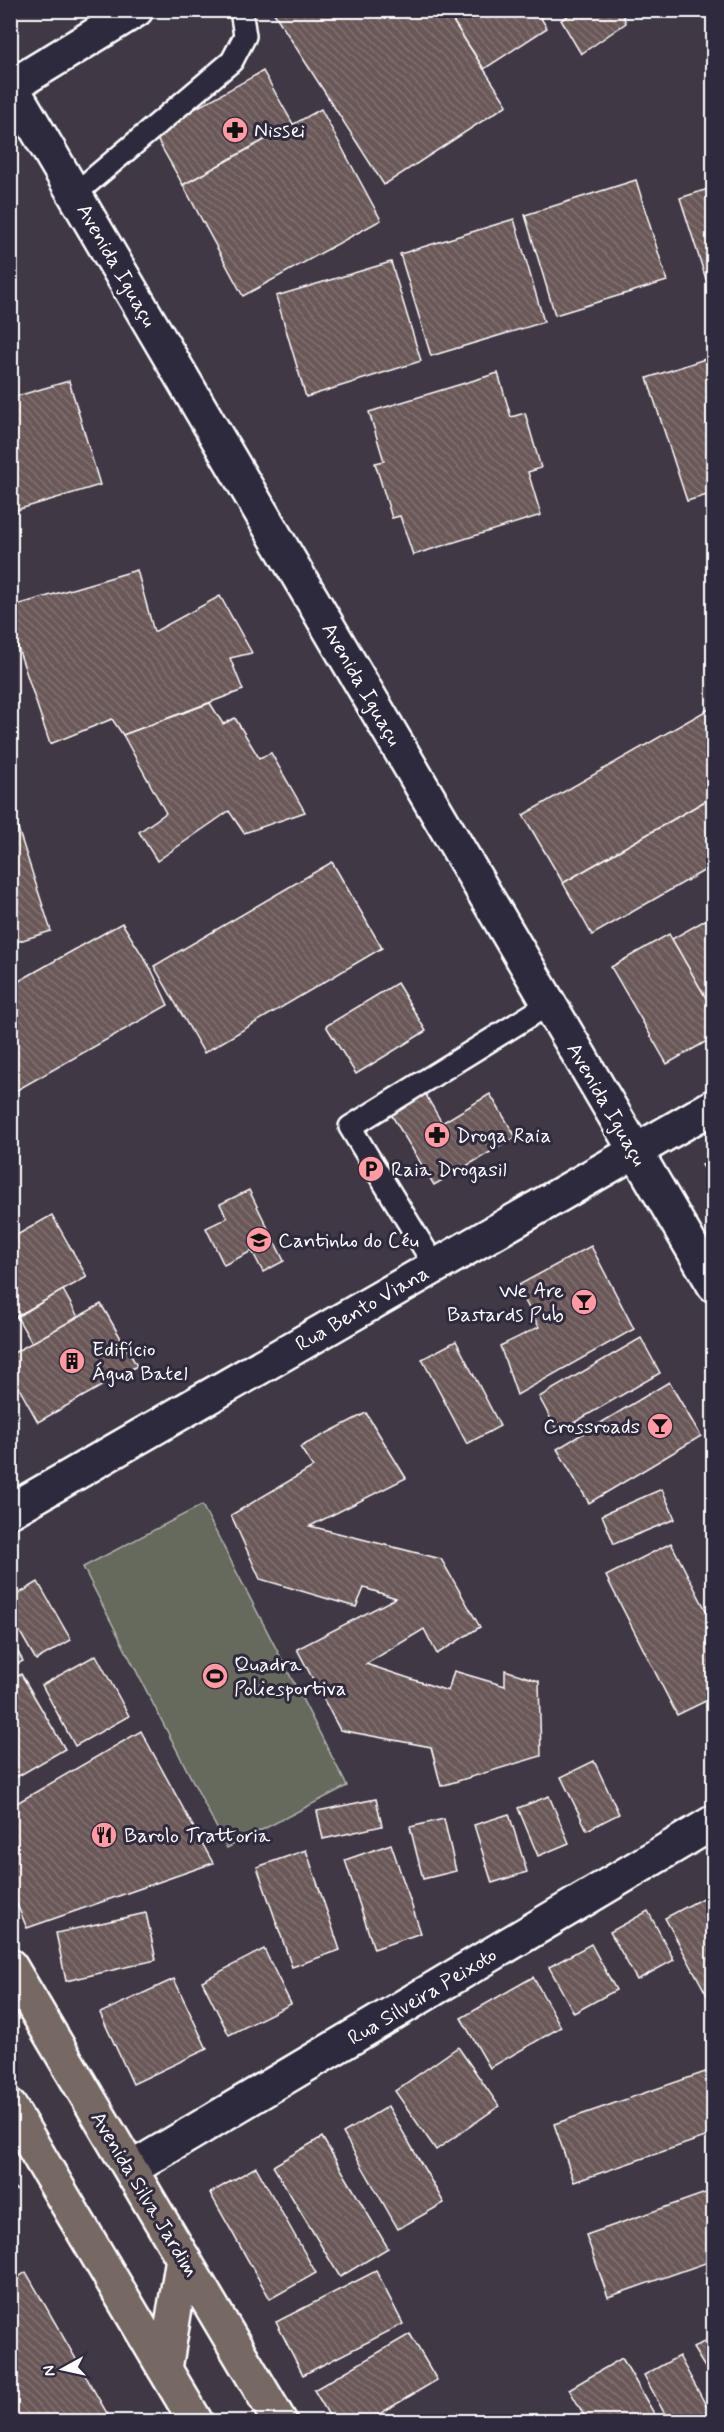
<svg xmlns="http://www.w3.org/2000/svg" width="724" height="2432" viewBox="0 0 724 2432" font-family="Mynerve,sans-serif">
  <defs>
    <pattern id="building-back-hatch" width="6" height="6" patternUnits="userSpaceOnUse" patternTransform="scale(1.5)"><rect width="6" height="6" fill="#6a5958"/><path d="M-1 5l2 2M0 0l6 6M5-1l2 2" fill="none" stroke="#807271"/></pattern>
  </defs>
  <rect width="100%" height="100%" fill="#413845"/>
  <filter id="ink" filterUnits="userSpaceOnUse"><feTurbulence type="fractalNoise" baseFrequency=".0167" numOctaves="2"/><feDisplacementMap in="SourceGraphic" scale="12" xChannelSelector="R" yChannelSelector="G"/><feConvolveMatrix kernelMatrix="1 2 1 2 8 2 1 2 1" color-interpolation-filters="sRGB"/></filter>
  <g filter="url(#ink)">
    <polygon fill="#656b5d" stroke="#b2b5ae" stroke-width="1.5" points="202,1505 347,1786 227,1848 83,1567"/>
    <g fill="url(#building-back-hatch)" stroke="#fff" stroke-width="1.5">
      <polygon points="272,10 446,10 507,105 384,185"/>
      <polygon points="446,10 536,10 547,28 484,69"/>
      <polygon points="577,10 621,10 626,23 581,54 561,20"/>
      <polygon points="263,71 293,124 183,185 153,132"/>
      <polygon points="321,109 381,220 243,296 183,185"/>
      <polygon points="636,180 667,281 555,315 525,215"/>
      <polygon points="714,187 714,277 706,279 680,198"/>
      <polygon points="514,219 544,322 431,356 400,254"/>
      <polygon points="391,262 421,361 306,397 276,296"/>
      <polygon points="714,356 714,493 687,501 647,378"/>
      <polygon points="498,373 511,417 525,413 541,468 528,472 541,515 413,555 400,516 392,518 375,463 384,461 369,412"/>
      <polygon points="69,381 100,485 10,512 10,398"/>
      <polygon points="137,570 154,632 220,596 252,653 230,658 243,690 123,735 112,719 50,744 10,624 10,607"/>
      <polygon points="210,703 223,724 235,718 259,758 271,753 305,812 244,833 229,811 157,861 139,832 166,813 123,735"/>
      <polygon points="714,706 714,796 563,883 523,815"/>
      <polygon points="714,796 714,865 592,935 563,883"/>
      <polygon points="13,813 51,931 10,944 10,814"/>
      <polygon points="332,862 382,948 204,1053 154,966"/>
      <polygon points="714,915 714,1012 672,939"/>
      <polygon points="122,923 151,969 168,1005 10,1094 10,986"/>
      <polygon points="669,934 714,1012 714,1037 667,1064 611,967"/>
      <polygon points="397,983 426,1031 356,1074 326,1026"/>
      <polygon points="423,1090 442,1123 490,1094 516,1137 434,1185 389,1111"/>
      <polygon points="714,1158 714,1183 702,1165"/>
      <polygon points="249,1190 284,1261 263,1272 252,1251 224,1265 206,1228 227,1218 220,1204"/>
      <polygon points="52,1215 87,1277 10,1320 10,1239"/>
      <polygon points="591,1246 634,1329 517,1395 500,1346 539,1327 517,1286"/>
      <polygon points="63,1290 78,1317 32,1343 17,1317"/>
      <polygon points="101,1304 137,1366 38,1422 10,1372 10,1355"/>
      <polygon points="641,1338 660,1373 558,1432 539,1397"/>
      <polygon points="456,1341 500,1426 467,1444 422,1359"/>
      <polygon points="669,1382 701,1436 589,1503 557,1449"/>
      <polygon points="366,1413 406,1478 310,1526 441,1559 480,1627 437,1654 424,1629 366,1664 448,1691 454,1671 505,1686 505,1670 539,1681 541,1756 441,1786 431,1747 340,1730 297,1649 396,1598 364,1588 356,1607 260,1579 231,1515 313,1467 300,1447"/>
      <polygon points="662,1489 675,1519 614,1544 602,1515"/>
      <polygon points="671,1543 714,1626 714,1697 677,1715 606,1576"/>
      <polygon points="38,1582 71,1640 36,1660 10,1615 10,1599"/>
      <polygon points="10,1638 23,1661 10,1668"/>
      <polygon points="96,1655 129,1716 75,1746 42,1685"/>
      <polygon points="21,1674 65,1749 10,1781 10,1680"/>
      <polygon points="141,1731 213,1863 27,1928 10,1888 10,1807"/>
      <polygon points="594,1761 619,1814 587,1830 561,1777"/>
      <polygon points="549,1796 569,1843 538,1856 518,1808"/>
      <polygon points="376,1799 382,1826 323,1839 317,1811"/>
      <polygon points="509,1814 527,1872 492,1883 474,1825"/>
      <polygon points="444,1819 456,1871 423,1879 410,1827"/>
      <polygon points="391,1844 421,1933 374,1949 345,1860"/>
      <polygon points="306,1850 340,1950 292,1967 257,1867"/>
      <polygon points="714,1892 714,1992 707,1995 665,1918"/>
      <polygon points="648,1911 674,1960 637,1980 610,1932"/>
      <polygon points="146,1913 156,1960 66,1981 56,1933"/>
      <polygon points="591,1944 616,1990 574,2013 549,1967"/>
      <polygon points="264,1949 291,2004 229,2035 202,1981"/>
      <polygon points="533,1977 561,2027 490,2068 461,2018"/>
      <polygon points="174,1979 207,2049 133,2084 100,2013"/>
      <polygon points="458,2047 499,2106 436,2150 395,2091"/>
      <polygon points="714,2069 714,2134 574,2182 554,2124"/>
      <polygon points="388,2106 444,2203 398,2229 343,2133"/>
      <polygon points="322,2137 388,2248 340,2277 273,2166"/>
      <polygon points="256,2167 316,2273 270,2299 210,2193"/>
      <polygon points="714,2190 714,2260 608,2297 586,2235"/>
      <polygon points="376,2271 403,2324 303,2375 276,2322"/>
      <polygon points="26,2272 112,2422 10,2422 10,2283"/>
      <polygon points="410,2334 437,2380 366,2422 333,2422 314,2390"/>
      <polygon points="714,2336 714,2382 693,2348"/>
      <polygon points="679,2356 714,2420 714,2422 669,2422 644,2375"/>
      <polygon points="622,2358 659,2422 588,2422 569,2389"/>
    </g>
    <g fill="none" stroke-linecap="round" stroke-linejoin="round">
      <g stroke="#fff" stroke-width="26">
        <g id="lane">
          <polyline points="75,194 232,61 245,36 241,10"/>
          <polyline points="435,1266 350,1127 549,1004"/>
        </g>
      </g>
      <g stroke="#fff" stroke-width="38">
        <polyline id="street" points="131,2169 714,1822"/>
      </g>
      <g stroke="#fff" stroke-width="38">
        <g id="secondary">
          <polyline points="10,84 714,1285"/>
          <polyline points="10,87 136,10"/>
          <polyline points="10,1511 714,1106"/>
        </g>
      </g>
      <g stroke="#fff" stroke-width="38">
        <g id="primary">
          <polyline points="10,1966 280,2422"/>
          <polyline points="10,2107 196,2422"/>
          <polyline points="165,2369 183,2258"/>
        </g>
      </g>
      <polyline stroke="#fff" stroke-width="4" stroke-dasharray="1.5 4.5" stroke-linecap="butt" points="10,2193 19,2188"/>
      <use href="#lane" stroke="#2f2a3d" stroke-width="21"/>
      <use href="#street" stroke="#2f2a3d" stroke-width="33"/>
      <use href="#secondary" stroke="#2f2a3d" stroke-width="33"/>
      <use href="#primary" stroke="#766964" stroke-width="33"/>
    </g>
  </g>
  <defs>
    <g id="pharmacy-disc" transform="scale(1.35)"><circle r="9.5" fill="#ff9aa2" stroke="#2f2a3d"/><path d="M-2-6h4v4h4v4h-4v4h-4v-4h-4v-4h4Z" fill="#111"/></g>
    <g id="parking-disc" transform="scale(1.35)"><circle r="9.5" fill="#ff9aa2" stroke="#2f2a3d"/><path d="M-3.5-5.5H1a3.5 3.5 0 0 1 0 7H-1V5.5H-3.5ZM-1-3.4V-.6H.8a1.4 1.4 0 0 0 0-2.8Z" fill="#111"/></g>
    <g id="school-disc" transform="scale(1.35)"><circle r="9.5" fill="#ff9aa2" stroke="#2f2a3d"/><path d="M0-5L7-2L0 1L-7-2ZM-4 1L0 2.5L4 1V4Q0 6-4 4Z" fill="#111"/></g>
    <g id="bar-disc" transform="scale(1.35)"><circle r="9.5" fill="#ff9aa2" stroke="#2f2a3d"/><path d="M-6-5H6L.8 .8V4.5H3.5V6h-7V4.5H-.8V.8Z" fill="#111"/></g>
    <g id="building-disc" transform="scale(1.35)"><circle r="9.5" fill="#ff9aa2" stroke="#2f2a3d"/><path d="M-4-6H4V6H1V3H-1V6H-4ZM-2.5-4.3h1.7v1.8h-1.7ZM.8-4.3h1.7v1.8H.8ZM-2.5-1h1.7V.8h-1.7ZM.8-1h1.7V.8H.8Z" fill="#111"/></g>
    <g id="stadium-disc" transform="scale(1.35)"><circle r="9.5" fill="#ff9aa2" stroke="#2f2a3d"/><path d="M0-5a6.5 5 0 1 0 0 10a6.5 5 0 1 0 0-10ZM-3.5-1.8h7v3.6h-7Z" fill="#111"/></g>
    <g id="restaurant-disc" transform="scale(1.35)"><circle r="9.5" fill="#ff9aa2" stroke="#2f2a3d"/><path d="M-5-6h1v4h1v-4h1v4h1v-4h1v5L-1.5 .5V6h-2V.5L-5-1ZM5-6V6H3V1.5H1.5Q1.5-4 5-6Z" fill="#111"/></g>
  </defs>
  <g fill-rule="evenodd">
    <use href="#pharmacy-disc" x="235" y="130"/>
    <use href="#pharmacy-disc" x="437" y="1135"/>
    <use href="#parking-disc" x="371" y="1169"/>
    <use href="#school-disc" x="259" y="1240"/>
    <use href="#bar-disc" x="584" y="1302"/>
    <use href="#building-disc" x="72" y="1361"/>
    <use href="#bar-disc" x="660" y="1426"/>
    <use href="#stadium-disc" x="215" y="1676"/>
    <use href="#restaurant-disc" x="104" y="1835"/>
  </g>
  <g text-anchor="middle" stroke-width="6" stroke-linejoin="round" paint-order="stroke">
    <g font-size="21" fill="#fff" stroke="#2f2a3d" text-anchor="start">
      <text x="254" y="137">Nissei</text>
      <text x="456" y="1142">Droga Raia</text>
      <text x="391" y="1176">Raia Drogasil</text>
      <text x="278" y="1247">Cantinho do Céu</text>
      <text x="564" y="1297" text-anchor="end">We Are<tspan x="564" dy="24">Bastards Pub</tspan></text>
      <text x="92" y="1356">Edifício<tspan x="92" dy="24">Água Batel</tspan></text>
      <text x="640" y="1433" text-anchor="end">Crossroads</text>
      <text x="234" y="1671">Quadra<tspan x="234" dy="24">Poliesportiva</tspan></text>
      <text x="124" y="1842">Barolo Trattoria</text>
    </g>
    <g font-size="21" fill="#fff" stroke="#2f2a3d">
      <text transform="translate(117 265) rotate(60)" y="7">Avenida Iguaçu</text>
      <text transform="translate(362 684) rotate(60)" y="7">Avenida Iguaçu</text>
      <text transform="translate(607 1104) rotate(60)" y="7">Avenida Iguaçu</text>
      <text transform="translate(362 1308) rotate(-30)" y="7">Rua Bento Viana</text>
      <text transform="translate(422 1996) rotate(-31)" y="7">Rua Silveira Peixoto</text>
      <text transform="translate(145 2194) rotate(59)" y="7">Avenida Silva Jardim</text>
    </g>
  </g>
  <rect width="724" height="2432" fill="none" stroke="#2f2a3d" stroke-width="36"/>
  <rect x="18" y="18" width="688" height="2396" fill="none" stroke="#fff" stroke-width="2" filter="url(#ink)"/>
  <g transform="translate(63 2369) rotate(262)" stroke="#2f2a3d" stroke-width="4.5" paint-order="stroke">
  <path d="M0-4.5L10 22L0 15L-10 22Z" fill="#ffffff"/>
  <text y="-9" font-size="16" font-weight="bold" text-anchor="middle" fill="#ffffff">N</text>
  </g>
</svg>
